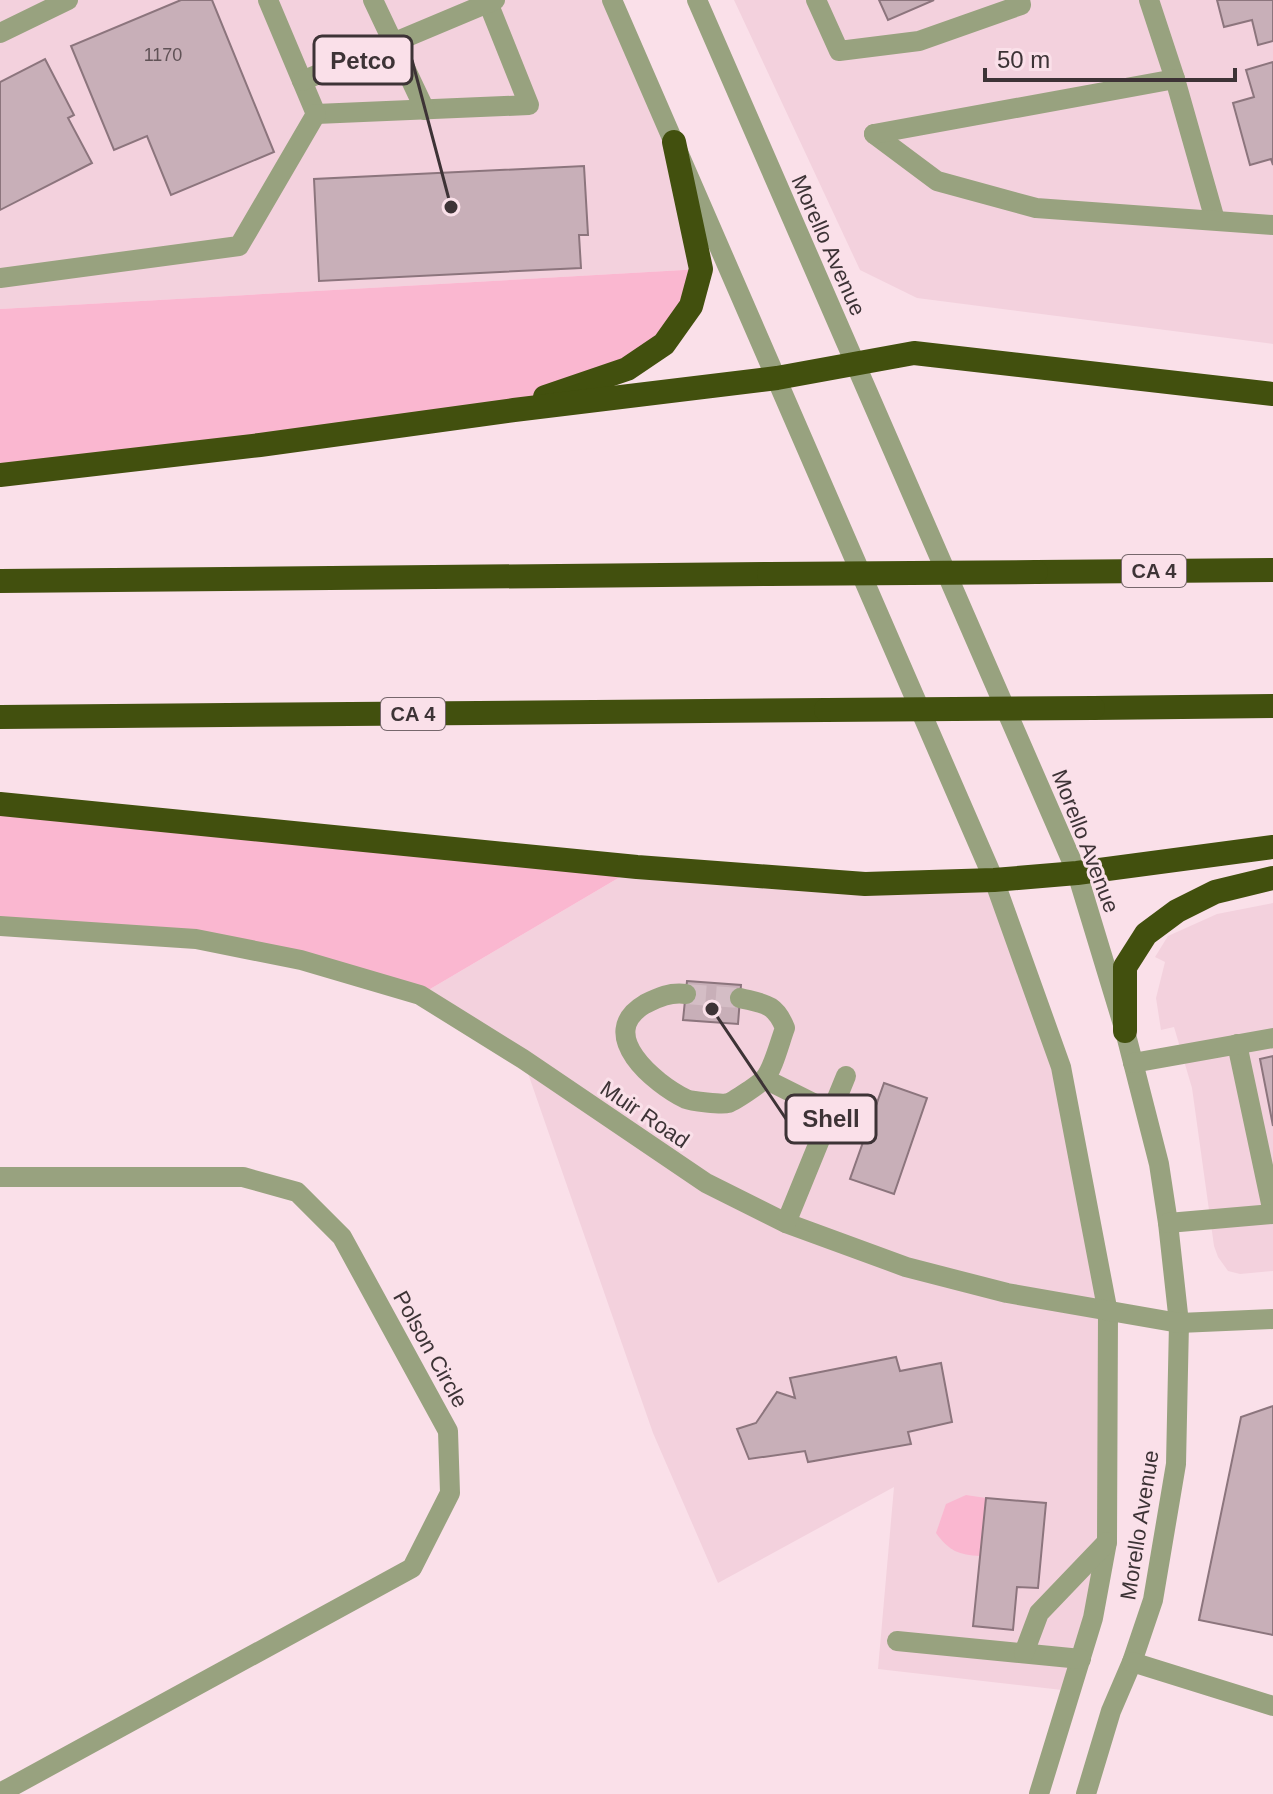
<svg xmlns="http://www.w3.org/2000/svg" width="1273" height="1794" viewBox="0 0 1273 1794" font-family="Helvetica,sans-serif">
  <rect width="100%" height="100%" fill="#fae0e9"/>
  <g fill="#f3d1dd">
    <polygon points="0,0 612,0 674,142 701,269 0,309"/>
    <polygon points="734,0 1273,0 1273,344 917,298 860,270"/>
    <polygon points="637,867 994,880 1061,1067 1108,1313 1107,1542 1071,1691 878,1669 894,1487 718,1583 653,1433 523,1059 420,995"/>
    <polygon points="1273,903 1273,1271 1240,1274 1228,1271 1218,1257 1214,1246 1192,1088 1174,1027 1161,1030 1156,998 1165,962 1155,957 1168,936 1217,914"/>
  </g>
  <g fill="#fab7d0">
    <polygon points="701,269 664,344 514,410 0,475 0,309"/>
    <polygon points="0,804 637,867 420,995 301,960 0,926"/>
    <path d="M966,1495L986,1498L980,1556C959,1555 949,1551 936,1533L946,1504Z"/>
  </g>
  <g fill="#c8afb8" stroke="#8c757d" stroke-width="2">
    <polygon points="181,0 212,0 274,152 171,195 147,136 114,150 71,46"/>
    <polygon points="879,0 934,0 888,20"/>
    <polygon points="1217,0 1273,0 1273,41 1258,45 1252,20 1224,27"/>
    <polygon points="45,59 74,115 68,118 92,163 0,210 0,82"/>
    <polygon points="1273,62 1273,165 1271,159 1250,165 1233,103 1254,97 1246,70"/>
    <polygon points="584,166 588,235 579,235 581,268 319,281 314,179"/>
    <polygon points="687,981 741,985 738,1024 683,1020"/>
    <polygon points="1273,1056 1273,1126 1260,1059"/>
    <polygon points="884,1083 927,1098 894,1194 850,1179"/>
    <polygon points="896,1357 900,1371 941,1363 952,1422 908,1432 911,1444 808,1462 805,1451 749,1459 737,1429 756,1423 777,1392 795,1398 790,1378"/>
    <polygon points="1273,1406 1273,1635 1199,1620 1241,1417"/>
    <polygon points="986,1498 1046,1503 1038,1588 1017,1587 1013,1630 973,1626"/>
  </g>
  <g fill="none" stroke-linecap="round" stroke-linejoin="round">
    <polyline stroke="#d4bdc5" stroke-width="20" stroke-dasharray="20 10" stroke-linecap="butt" points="686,994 740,998"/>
    <g stroke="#98a27f" stroke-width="20">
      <polyline points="268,0 316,114 529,105 487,0"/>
      <polyline points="373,0 425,110"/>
      <polyline points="612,0 994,880 1061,1067 1108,1313 1107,1542 1093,1618 1039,1794"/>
      <polyline points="697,0 1077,873 1125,1031 1159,1164 1168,1223 1179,1323 1176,1464 1153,1600 1132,1662 1111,1711 1086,1794"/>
      <polyline points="816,0 839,51 919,41 1021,5 1020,0"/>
      <polyline points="1149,0 1175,79 1215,220"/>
      <polyline points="0,33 68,0"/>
      <polyline points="302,81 495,0"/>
      <polyline points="874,134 937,181 1036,208 1273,225"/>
      <polyline points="874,134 1175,79"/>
      <polyline points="0,278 239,246 316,114"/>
      <polyline points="0,926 196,939 301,960 420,995 523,1059 706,1183 786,1223 906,1267 1007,1293 1179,1323 1273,1319"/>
      <path d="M686,994C670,992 659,997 645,1004C594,1034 655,1084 686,1099C691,1101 722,1105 728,1103C733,1102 761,1083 764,1079C773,1070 780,1041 785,1028C775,1003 764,1004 740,998"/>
      <polyline points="1237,1044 1273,1213"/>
      <polyline points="1133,1063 1273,1038"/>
      <polyline points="765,1079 831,1112"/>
      <polyline points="0,1177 243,1177 297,1192 342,1237 448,1431 450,1493 412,1568 0,1793"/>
      <polyline points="786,1223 846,1076"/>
      <polyline points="1168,1223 1273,1214"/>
      <polyline points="897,1641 1081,1659"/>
      <polyline points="1024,1653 1039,1613 1107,1542"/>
      <polyline points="1132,1662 1273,1706"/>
    </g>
    <g stroke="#42500e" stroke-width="24">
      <polyline points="545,397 627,369 664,344 691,306 701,269 674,142"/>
      <polyline points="0,475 260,445 514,410 777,378 914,353 1273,394"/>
      <polyline points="1036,572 1273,570"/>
      <polyline points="0,581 769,574"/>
      <polyline points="1093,708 1273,706"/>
      <polyline points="0,717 826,710"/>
      <polyline points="0,804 637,867 865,884 994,880 1077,873 1273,847"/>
      <polyline points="1125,1031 1125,967 1146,934 1177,911 1215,892 1273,878"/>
    </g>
    <g stroke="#42500e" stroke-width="24">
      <polyline points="769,574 1036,572"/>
      <polyline points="826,710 1093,708"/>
    </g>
  </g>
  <g text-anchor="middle" stroke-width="6" stroke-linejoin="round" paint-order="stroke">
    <g font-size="18" fill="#605256">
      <text x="163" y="61">1170</text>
    </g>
    <g fill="#fae0e9" stroke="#76676c" stroke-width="2">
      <rect x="1122" y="555" width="64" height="32" rx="6"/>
      <rect x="381" y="698" width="64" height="32" rx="6"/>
    </g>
    <g font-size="20" font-weight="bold" fill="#3d3336">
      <text x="1154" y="578">CA 4</text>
      <text x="413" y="721">CA 4</text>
    </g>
    <g font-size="22" fill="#3d3336" stroke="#fae0e9">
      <text transform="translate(829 245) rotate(66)" y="8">Morello Avenue</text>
      <text transform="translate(1086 841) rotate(69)" y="8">Morello Avenue</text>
      <text transform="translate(645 1114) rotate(34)" y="8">Muir Road</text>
      <text transform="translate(431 1349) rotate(61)" y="8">Polson Circle</text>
      <text transform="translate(1139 1525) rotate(-81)" y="8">Morello Avenue</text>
    </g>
  </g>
  <path fill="none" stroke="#3d3336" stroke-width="3" d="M451 207L412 60M712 1009L786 1119"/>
  <g fill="#3d3336" stroke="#fae0e9" stroke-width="3">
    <circle cx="451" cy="207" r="8"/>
    <circle cx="712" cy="1009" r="8"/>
  </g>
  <g fill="#fae0e9" stroke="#3d3336" stroke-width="3">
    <rect x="314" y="36" width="98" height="48" rx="8"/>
    <rect x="786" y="1095" width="90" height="48" rx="8"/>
  </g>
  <g font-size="24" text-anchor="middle" font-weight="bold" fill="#3d3336">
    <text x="363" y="69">Petco</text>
    <text x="831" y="1127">Shell</text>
  </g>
  <path d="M985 68v12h250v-12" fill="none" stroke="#3d3336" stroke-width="4"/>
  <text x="997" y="68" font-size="24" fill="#3d3336" stroke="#fae0e9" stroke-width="6" paint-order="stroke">50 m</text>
</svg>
